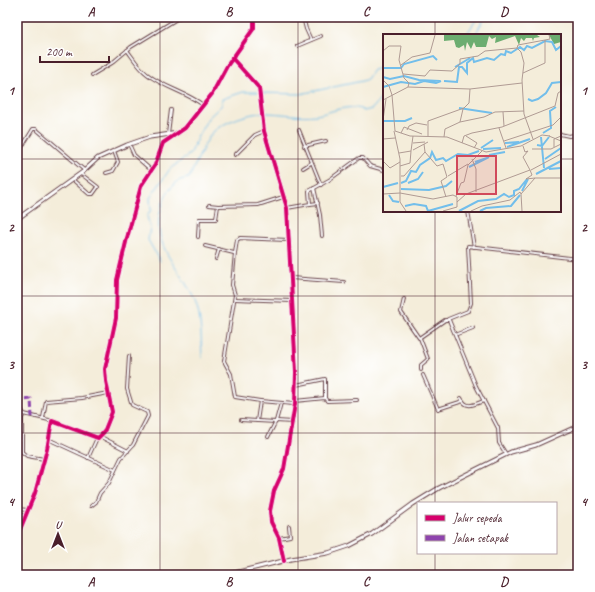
<svg xmlns="http://www.w3.org/2000/svg" width="595" height="592" viewBox="0 0 595 592" font-family="Caveat,sans-serif">
  <rect width="100%" height="100%" fill="#fff"/>
  <filter id="ink" filterUnits="userSpaceOnUse"><feTurbulence type="fractalNoise" baseFrequency=".025" numOctaves="2"/><feDisplacementMap in="SourceGraphic" scale="8" xChannelSelector="R" yChannelSelector="G"/><feConvolveMatrix kernelMatrix="1 2 1 2 8 2 1 2 1" color-interpolation-filters="sRGB"/></filter>
  <filter id="wash" filterUnits="userSpaceOnUse"><feTurbulence type="fractalNoise" baseFrequency=".012" numOctaves="4" result="noise"/><feDisplacementMap in="SourceGraphic" scale="16" xChannelSelector="R" yChannelSelector="G"/><feGaussianBlur stdDeviation="0.9" result="paint"/><feColorMatrix in="noise" values="0 0 0 0 0 0 0 0 0 0 0 0 0 0 0 0 0 1.4 0 .05"/><feComposite in="paint" operator="in"/></filter>
  <g filter="url(#wash)">
    <rect width="100%" height="100%" fill="#f4edda"/>
    <g fill="none" stroke-linecap="round" stroke-linejoin="round">
      <g stroke="#72beeb" stroke-width="1">
        <polyline points="466,35 478,17"/>
        <polyline points="475,35 485,17"/>
        <polyline points="261,93 300,94 362,81 367,79 373,70 384,67"/>
        <polyline points="160,261 148,240 150,227 147,216 151,210 150,198 154,192 170,169 191,153 197,138 208,118 222,105 222,99 243,92 258,92"/>
        <path d="M202,358C201,340 202,319 195,301C182,270 150,246 161,209C163,204 164,197 168,192C174,184 178,179 189,178C194,168 206,139 213,132C223,122 251,112 264,113C282,113 299,117 316,115C330,113 351,102 364,111L372,109L384,95"/>
      </g>
    </g>
  </g>
  <g filter="url(#ink)">
    <g fill="none" stroke-linecap="round" stroke-linejoin="round">
      <g stroke="#643e45" stroke-width="4">
        <g id="street">
          <polyline points="303,17 306,29 311,40"/>
          <polyline points="297,46 321,36"/>
          <path d="M127,50C133,58 139,68 147,74C164,88 186,92 203,105"/>
          <polyline points="92,75 112,63 131,47 180,17"/>
          <polyline points="299,130 321,185"/>
          <polyline points="168,134 171,110"/>
          <polyline points="560,134 569,136 578,134"/>
          <polyline points="129,144 134,155 151,170"/>
          <polyline points="304,146 326,141"/>
          <polyline points="17,155 33,129 36,129 84,170"/>
          <polyline points="235,155 255,135 264,131"/>
          <polyline points="303,168 311,163"/>
          <polyline points="106,173 113,171 118,162 114,151"/>
          <polyline points="73,180 89,194 93,194 98,187 81,174"/>
          <polyline points="314,188 320,215 322,236"/>
          <polyline points="310,204 318,203"/>
          <polyline points="209,205 218,206"/>
          <polyline points="287,208 310,204 309,191 329,180 359,158 363,158 370,166 384,170"/>
          <polyline points="468,211 474,247"/>
          <polyline points="198,237 199,219 216,219 218,206 258,205 283,197"/>
          <polyline points="205,246 234,253"/>
          <polyline points="216,259 219,249"/>
          <polyline points="291,278 344,282"/>
          <polyline points="235,299 293,301"/>
          <polyline points="404,299 401,312 419,338 445,320 449,320 476,386 498,428 499,443 506,454"/>
          <polyline points="448,319 468,311 471,303 468,246 578,259"/>
          <polyline points="457,334 473,328"/>
          <polyline points="420,338 428,359 421,365 421,370"/>
          <polyline points="423,375 438,409 463,401"/>
          <polyline points="296,385 325,379 325,398"/>
          <path d="M461,398C467,410 474,404 484,401"/>
          <polyline points="260,401 294,404"/>
          <polyline points="295,401 325,398 327,401 357,400"/>
          <polyline points="17,402 24,414 53,421"/>
          <polyline points="24,414 22,418 22,452 27,456 44,459"/>
          <polyline points="43,418 46,401 82,398 108,393"/>
          <polyline points="241,420 276,422"/>
          <polyline points="257,421 260,401 235,397 231,374 224,361 235,295 232,285 235,253 237,240 240,238 288,240"/>
          <polyline points="276,421 293,422"/>
          <polyline points="101,437 128,451"/>
          <polyline points="268,437 276,421 281,403"/>
          <polyline points="48,439 115,470"/>
          <polyline points="88,458 97,438"/>
          <polyline points="91,506 96,502 100,493 109,483 121,458 133,445 148,416 147,412 132,405 127,389 129,356"/>
          <polyline points="17,509 28,510"/>
          <polyline points="17,514 26,516"/>
          <polyline points="279,538 290,536 289,526"/>
        </g>
      </g>
      <g stroke="#643e45" stroke-width="5">
        <g id="secondary">
          <polyline points="232,58 259,88 264,131 287,208 296,372 295,404 284,469 274,491 270,511 271,522 279,538 284,561"/>
          <polyline points="17,219 84,171 98,158 127,145 150,137 178,133"/>
          <polyline points="17,537 35,493 47,449 52,421 98,438 104,432 112,412 106,381 105,369 116,318 117,280 127,238 141,186 155,165 163,143 185,128 212,94 227,66 254,28 254,17"/>
          <polyline points="226,575 291,559 328,553 349,546 372,534 413,504 439,488 511,452 536,445 578,426"/>
        </g>
      </g>
      <use href="#street" stroke="#fff" stroke-width="2"/>
      <use href="#secondary" stroke="#fff" stroke-width="3"/>
      <polyline stroke="#8e44ad" stroke-width="3" stroke-dasharray="6 3" stroke-linecap="butt" points="17,401 31,399 32,417"/>
      <g stroke="#fff" stroke-width="6">
        <g id="cycleway">
          <polyline points="232,58 259,88 264,131 287,208 296,372 295,404 284,469 274,491 270,511 271,522 279,538 284,561"/>
          <polyline points="17,537 35,493 47,449 52,421 98,438 104,432 112,412 106,381 105,369 116,318 117,280 127,238 141,186 155,165 163,143 185,128 212,94 227,66 254,28 254,17"/>
        </g>
      </g>
      <use href="#cycleway" stroke="#d6006c" stroke-width="4"/>
    </g>
  </g>
  <path fill="none" stroke="#4a1f2b" stroke-width="1" stroke-opacity="0.55" d="M160,17V575M298,17V575M435,17V35M17,159H384M560,159H578M435,211V503M17,296H578M17,433H578M435,553V575"/>
  <g transform="translate(383 34)">
    <rect width="178" height="178" fill="#f4edda"/>
    <path d="M61,1H154L157,3L151,4L150,7L149,4H143L141,7L138,4L136,11L132,2L112,9L113,3L109,5L106,2L103,13H93L91,8L88,15L84,8L82,17L81,11L76,14L73,13L71,6L61,7ZM166,1H178V8L171,10Z" fill="#6cad70"/>
    <path fill="none" stroke="#72beeb" stroke-width="2" d="M72,33L87,24M0,34H18L21,30L50,22L54,26M0,43L7,45L21,42L36,46L57,47M61,47L74,48L76,33H79L84,39V29L90,24L91,28L104,24L111,26L118,20L122,21L123,17L128,19L137,13L141,16L144,12L149,14L162,7L169,8L173,16L178,12M0,53L18,48L32,50L41,47L53,49L58,47M145,65L149,67L155,65L163,59L169,49L178,48M76,74L109,79M0,87H22L29,84M160,99L168,94L167,77L173,73M158,103L161,134M122,109L136,108M154,111L159,112L166,103M124,113L147,105M98,114L110,106M100,115L118,114M106,121L122,118M162,125L178,114M92,128L104,124M86,133L106,123M166,135L178,134M153,140L178,127M18,149L23,147L28,137L33,138L37,131L47,124L49,118L53,126L60,124L63,127L75,120L85,121L96,117M25,149L35,145L40,138M0,153L15,149M18,155L46,156L63,152L69,147M139,157L145,145M6,161L10,167L16,168M22,172L31,170L43,172L45,177L70,170M76,177L95,167L113,165L121,160L126,163L131,161V157L136,155L144,145M97,177L103,174L128,172L137,161"/>
    <path fill="none" stroke="#b09b94" stroke-width="1" d="M134,14L135,11L162,6M0,17L6,12H18L16,26L21,44L26,49L25,53M18,31L29,23L47,19L52,1M140,39L162,29V6L167,5L166,1M20,40L42,42L47,36L69,37L77,30V25L95,22L102,17L134,14L138,18L141,29L139,46L141,80L150,105M0,46L6,52L9,61L12,97M0,66L25,53L87,55L139,49M120,78L121,92M0,86L3,65M77,88L80,75L86,69L87,55M116,94L123,114M24,96L26,92L33,89L44,91M12,97L27,102L64,103L103,118L138,112L159,101L167,102M18,99L21,93L39,100M45,102V87L81,74M83,102L94,109L91,114M166,102L178,107M61,103L62,95L77,88L101,83L112,78L141,77M0,105L12,104M121,107L170,91L178,83M30,109L42,108M79,109L81,102L89,99L119,93L172,72L175,59L178,57M140,112L142,118L145,117L140,123L147,136M171,113V105L178,102M149,115H168L178,110M30,116L45,108M28,117L30,102M42,118L54,132L60,130L64,143L58,147L63,163M16,119L28,117M89,125L93,135V158M0,127L7,134L17,128M17,132L27,129L28,117M148,136L178,120M18,142H21L42,118L41,110M65,142L85,130M17,159L50,165L70,161L74,163V173L60,177M17,159V168L23,177M0,160L17,159V125L11,97M73,162L78,149L81,148L85,131L99,117M74,168L83,160L147,136L149,141L143,145L152,144M88,177L99,172L127,166L137,158L138,160M139,177L138,160L152,144H178"/>
    <path fill="#d1495b" fill-opacity="0.15" stroke="#d1495b" stroke-width="2" d="M74,122H113V160H74Z"/>
    <rect width="178" height="178" fill="none" stroke="#4a1f2b" stroke-width="2"/>
  </g>
  <rect width="595" height="592" fill="none" stroke="#fff" stroke-width="44"/>
  <rect x="417" y="502" width="140" height="52" fill="#ffffff" stroke="#b7a5aa"/>
  <rect x="425" y="515" width="20" height="6" fill="#d6006c" stroke="#b7a5aa"/>
  <text x="453" y="522" font-size="12" fill="#4a1f2b">Jalur sepeda</text>
  <rect x="425" y="535" width="20" height="6" fill="#8e44ad" stroke="#b7a5aa"/>
  <text x="453" y="542" font-size="12" fill="#4a1f2b">Jalan setapak</text>
  <g transform="translate(58 534)" stroke="#ffffff" stroke-width="3" paint-order="stroke">
  <path d="M0-3L7 15L0 10L-7 15Z" fill="#4a1f2b"/>
  <text y="-6" font-size="11" font-weight="bold" text-anchor="middle" fill="#4a1f2b">U</text>
  </g>
  <path d="M40 56v6h69v-6" fill="none" stroke="#4a1f2b" stroke-width="2"/>
  <text x="46" y="56" font-size="12" fill="#4a1f2b" stroke="#ffffff" stroke-width="3" paint-order="stroke">200 m</text>
  <rect x="22" y="22" width="551" height="548" fill="none" stroke="#4a1f2b" stroke-width="1.5"/>
  <g font-size="13" text-anchor="middle" font-weight="bold" fill="#4a1f2b">
    <text x="91" y="16">A</text>
    <text x="229" y="16">B</text>
    <text x="366" y="16">C</text>
    <text x="504" y="16">D</text>
    <text x="11" y="95">1</text>
    <text x="584" y="95">1</text>
    <text x="11" y="232">2</text>
    <text x="584" y="232">2</text>
    <text x="11" y="369">3</text>
    <text x="584" y="369">3</text>
    <text x="11" y="506">4</text>
    <text x="584" y="506">4</text>
    <text x="91" y="586">A</text>
    <text x="229" y="586">B</text>
    <text x="366" y="586">C</text>
    <text x="504" y="586">D</text>
  </g>
</svg>
